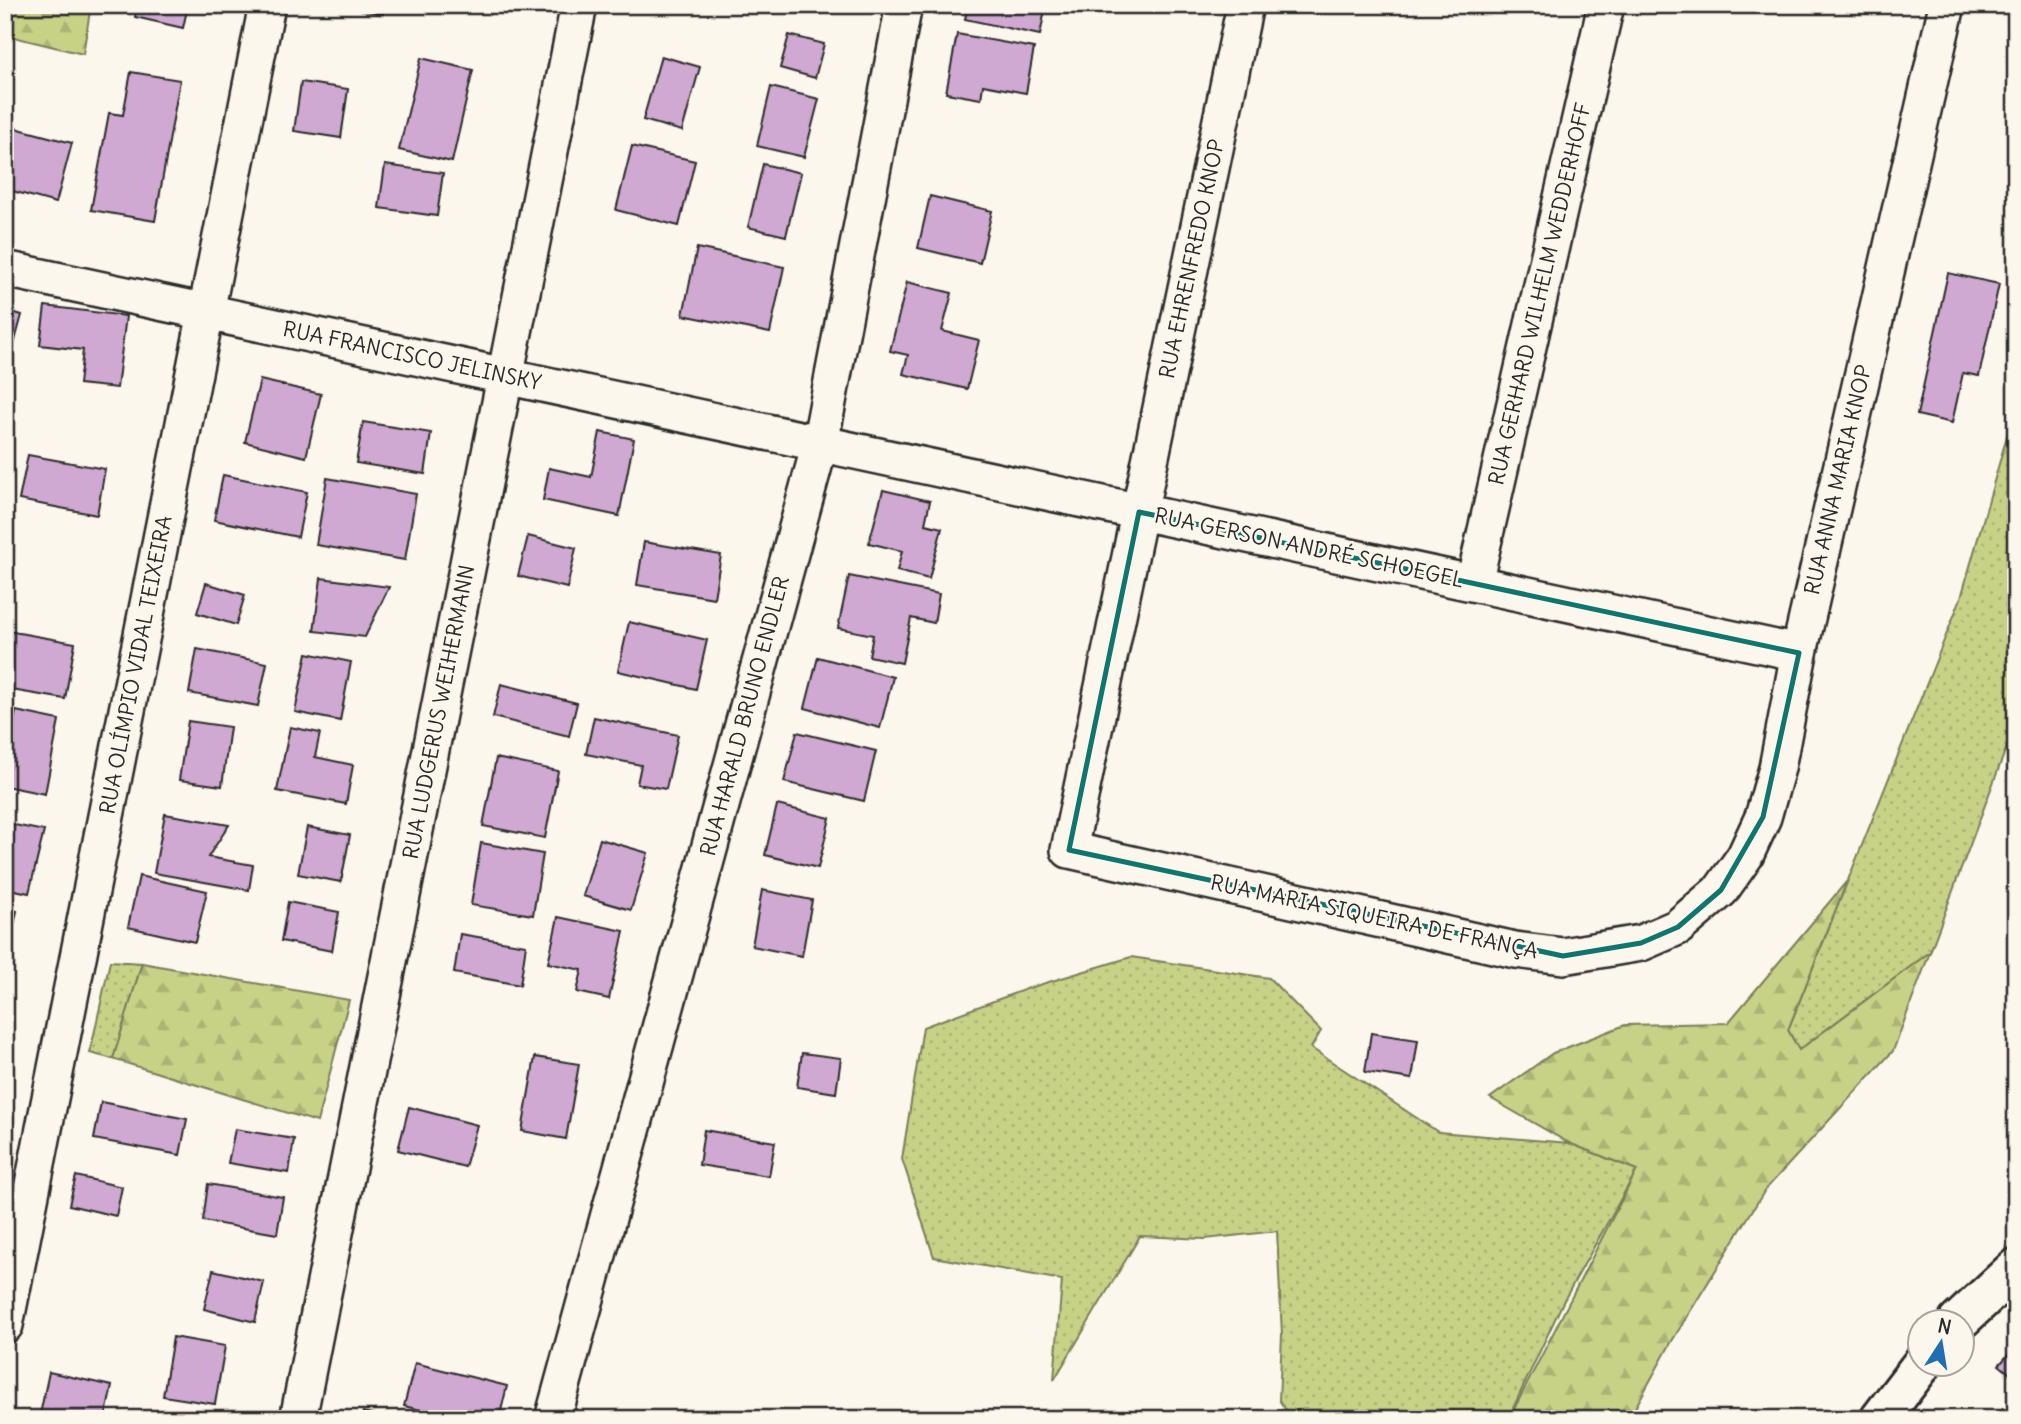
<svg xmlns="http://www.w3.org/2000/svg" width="2021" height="1424" viewBox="0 0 2021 1424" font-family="Delius,sans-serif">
  <defs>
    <pattern id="grass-dots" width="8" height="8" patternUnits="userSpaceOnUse" patternTransform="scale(1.75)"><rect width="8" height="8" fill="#c7d286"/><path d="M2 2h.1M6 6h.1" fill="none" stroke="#abb474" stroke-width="1.8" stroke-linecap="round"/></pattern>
    <pattern id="forest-firs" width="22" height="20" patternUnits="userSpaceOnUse" patternTransform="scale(1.75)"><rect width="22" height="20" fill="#c7d286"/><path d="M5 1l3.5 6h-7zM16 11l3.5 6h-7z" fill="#abb474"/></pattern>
  </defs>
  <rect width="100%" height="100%" fill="#fbf7ec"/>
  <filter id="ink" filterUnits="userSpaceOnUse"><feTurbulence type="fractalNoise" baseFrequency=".0143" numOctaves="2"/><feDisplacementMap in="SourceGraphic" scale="14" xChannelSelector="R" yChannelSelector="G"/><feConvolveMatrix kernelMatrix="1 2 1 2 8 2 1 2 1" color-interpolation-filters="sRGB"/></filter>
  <g filter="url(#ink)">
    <g fill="url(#grass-dots)" stroke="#797e58" stroke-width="2">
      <polygon points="2016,404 2016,722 1930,952 1799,1050 1788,1030 1961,598"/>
      <polygon points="1131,957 1269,978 1321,1031 1311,1048 1438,1132 1569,1143 1637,1170 1563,1302 1508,1419 1292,1419 1279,1400 1282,1335 1277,1231 1205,1239 1140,1236 1054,1380 1062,1280 934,1257 902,1159 923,1027 1029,988"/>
      <polygon points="110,961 142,963 113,1059 90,1053"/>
    </g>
    <g fill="url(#forest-firs)" stroke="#797e58" stroke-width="2">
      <polygon points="5,5 91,5 83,54 5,35"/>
      <polygon points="1847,881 1788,1030 1799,1050 1930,952 1893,1051 1765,1190 1672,1341 1629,1419 1509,1419 1637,1170 1569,1143 1490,1098 1553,1053 1625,1025 1728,1023"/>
      <polygon points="142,963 349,1000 317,1122 113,1059"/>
    </g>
    <g fill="#cfa9d1" stroke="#2b2b2b" stroke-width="2">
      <polygon points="137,5 188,5 183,28 135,17"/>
      <polygon points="337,5 384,5 383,14"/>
      <polygon points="968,5 1046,5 1040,35 965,19"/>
      <polygon points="957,34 1034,48 1026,93 983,85 981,99 946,93"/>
      <polygon points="789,35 824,44 815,78 780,68"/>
      <polygon points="661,56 700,67 682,131 643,120"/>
      <polygon points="421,58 473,70 452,162 399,150"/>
      <polygon points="131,72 180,80 155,221 91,210 109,113 123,115"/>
      <polygon points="301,82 348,89 341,138 294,131"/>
      <polygon points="771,87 819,99 804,157 757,146"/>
      <polygon points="15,128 72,143 56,203 5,189 5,164"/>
      <polygon points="632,146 695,161 679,226 616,210"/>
      <polygon points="763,164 801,173 786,236 748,227"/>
      <polygon points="385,165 443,173 437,216 379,208"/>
      <polygon points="930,196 992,211 980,263 918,248"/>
      <polygon points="697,248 784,267 770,333 683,315"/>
      <polygon points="1948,273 1999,284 1979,376 1963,373 1952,423 1917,415"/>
      <polygon points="907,282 952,293 942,331 979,340 967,389 903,374 908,355 890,351"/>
      <polygon points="45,306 126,316 117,388 79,384 83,350 40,345"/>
      <polygon points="5,310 22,315 7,370 5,369"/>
      <polygon points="260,380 321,394 306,457 245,442"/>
      <polygon points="363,422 431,433 425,474 356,463"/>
      <polygon points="600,432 634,439 619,516 543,500 549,468 591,477"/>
      <polygon points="28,455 105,469 97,515 19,500"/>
      <polygon points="223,475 307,492 298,537 214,520"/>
      <polygon points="327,478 416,494 405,560 316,545"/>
      <polygon points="883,490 930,501 925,524 942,528 929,579 897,571 902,551 869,543"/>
      <polygon points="528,536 576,548 567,588 518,576"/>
      <polygon points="644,542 721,555 714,598 637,585"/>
      <polygon points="849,576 939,594 934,623 911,618 902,663 869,656 873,635 838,628"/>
      <polygon points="321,578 389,587 365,637 314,631"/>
      <polygon points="206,583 245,595 236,625 197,613"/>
      <polygon points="629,622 707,640 696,689 618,671"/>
      <polygon points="8,631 75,643 65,699 5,689"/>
      <polygon points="197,649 267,663 258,706 189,693"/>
      <polygon points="307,653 351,662 340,721 295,712"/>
      <polygon points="818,657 893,677 880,728 805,708"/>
      <polygon points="501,684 577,703 569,736 493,717"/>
      <polygon points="16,711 59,720 45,794 5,786 5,764"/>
      <polygon points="594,717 678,735 666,789 637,784 641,765 586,754"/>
      <polygon points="188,721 230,727 222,786 179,780"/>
      <polygon points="290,727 320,733 315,757 353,765 346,804 277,791"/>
      <polygon points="797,732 876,751 864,801 784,782"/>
      <polygon points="496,758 558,771 545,838 483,826"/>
      <polygon points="777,805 830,818 818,868 765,855"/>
      <polygon points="165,814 229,825 208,857 253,865 249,890 154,873"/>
      <polygon points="5,823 44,831 29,893 5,888"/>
      <polygon points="307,827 350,835 341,882 298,874"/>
      <polygon points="600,839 648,853 631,910 583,896"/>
      <polygon points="481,843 543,854 533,915 471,905"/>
      <polygon points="139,876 207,891 195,942 128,927"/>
      <polygon points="762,890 812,900 802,956 752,946"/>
      <polygon points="288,902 339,912 332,951 281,941"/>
      <polygon points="5,908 17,911 8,954 5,953"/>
      <polygon points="558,917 624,931 609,999 577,992 582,970 548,963"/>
      <polygon points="460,934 526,945 520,985 454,973"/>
      <polygon points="1371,1033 1418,1040 1412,1079 1365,1072"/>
      <polygon points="802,1053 841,1058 836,1093 797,1087"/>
      <polygon points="535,1057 579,1064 566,1139 522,1131"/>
      <polygon points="101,1102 187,1119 180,1155 94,1139"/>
      <polygon points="409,1107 477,1125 465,1167 398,1150"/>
      <polygon points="235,1129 294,1139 289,1173 228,1163"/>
      <polygon points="704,1130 775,1142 769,1176 699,1165"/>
      <polygon points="76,1176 122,1187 116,1216 69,1205"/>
      <polygon points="208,1184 283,1197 277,1234 203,1221"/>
      <polygon points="213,1270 264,1282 255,1322 204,1309"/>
      <polygon points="173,1337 225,1346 215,1404 163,1396"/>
      <polygon points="2016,1346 2016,1379 1999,1365"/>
      <polygon points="415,1363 507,1386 499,1419 457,1419 404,1406"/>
      <polygon points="49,1372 112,1386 105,1419 39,1419"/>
      <polygon points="2003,1409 2016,1419 1995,1419"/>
      <polygon points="363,1412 394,1419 361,1419"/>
    </g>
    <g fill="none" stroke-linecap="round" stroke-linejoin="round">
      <g stroke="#2b2b2b" stroke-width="40">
        <g id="street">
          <polyline points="1245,5 1069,850 1515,950 1563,956 1641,943 1678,927 1721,890 1745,856 1763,817 1777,768 1799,653 1947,5"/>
          <polyline points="5,269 1799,653"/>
          <polyline points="1474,583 1606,5"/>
          <polyline points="5,1325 267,5"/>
          <polyline points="298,1419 579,5"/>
          <polyline points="553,1419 820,444 904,5"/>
        </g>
      </g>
      <g stroke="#2b2b2b" stroke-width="44">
        <g id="secondary">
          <polyline points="1958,1322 2016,1268"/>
          <polyline points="1880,1419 1922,1364"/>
        </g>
      </g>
      <use href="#street" stroke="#fbf7ec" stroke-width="35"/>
      <use href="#secondary" stroke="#fbf7ec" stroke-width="38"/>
    </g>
  </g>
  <path fill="none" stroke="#0f766e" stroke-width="5" stroke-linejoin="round" d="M1139,512L1799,653L1763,817L1721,890L1678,927L1641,943L1563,956L1069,850Z"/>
  <g text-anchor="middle" stroke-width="5" stroke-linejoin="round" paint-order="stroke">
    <g font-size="21" fill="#2b2b2b" stroke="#fbf7ec">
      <text transform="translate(1192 259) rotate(-78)" y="7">RUA EHRENFREDO KNOP</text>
      <text transform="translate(1540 294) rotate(-77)" y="7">RUA GERHARD WILHELM WEDDERHOFF</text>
      <text transform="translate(412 356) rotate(12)" y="7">RUA FRANCISCO JELINSKY</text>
      <text transform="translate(1838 480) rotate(-77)" y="7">RUA ANNA MARIA KNOP</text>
      <text transform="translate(1309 548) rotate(12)" y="7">RUA GERSON ANDRÉ SCHOEGEL</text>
      <text transform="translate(136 665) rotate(-79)" y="7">RUA OLÍMPIO VIDAL TEIXEIRA</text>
      <text transform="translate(439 712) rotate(-79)" y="7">RUA LUDGERUS WEIHERMANN</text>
      <text transform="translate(745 716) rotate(-75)" y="7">RUA HARALD BRUNO ENDLER</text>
      <text transform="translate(1374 917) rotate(12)" y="7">RUA MARIA SIQUEIRA DE FRANÇA</text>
    </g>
  </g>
  <rect width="2021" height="1424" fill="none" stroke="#fbf7ec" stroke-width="28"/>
  <rect x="14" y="14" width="1993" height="1396" fill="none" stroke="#2b2b2b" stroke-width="2.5" filter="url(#ink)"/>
  <g transform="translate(1941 1343) rotate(12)"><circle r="33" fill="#fbf7ec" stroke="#a8a59f" stroke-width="2"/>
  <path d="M0-5L12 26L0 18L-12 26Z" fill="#1f6fb2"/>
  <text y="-10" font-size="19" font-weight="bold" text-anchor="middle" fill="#2b2b2b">N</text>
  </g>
</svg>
